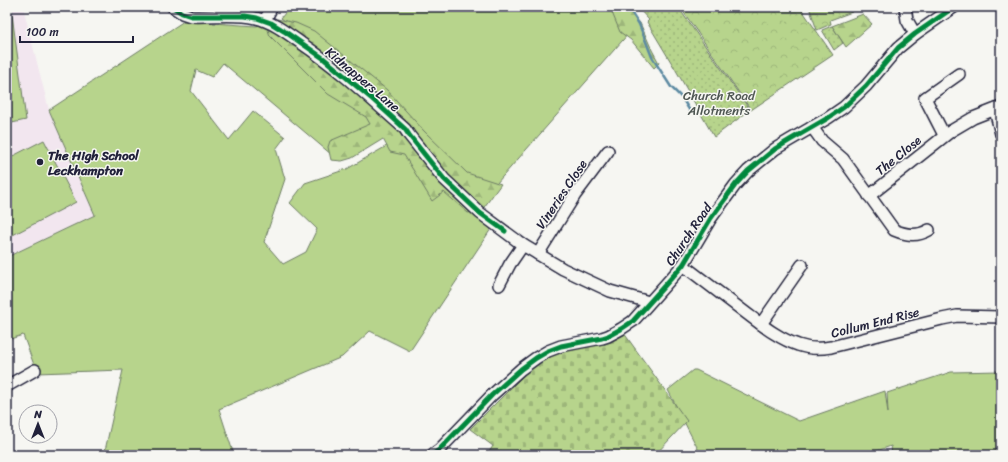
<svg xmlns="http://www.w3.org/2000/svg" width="1008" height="462" viewBox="0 0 1008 462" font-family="Sriracha,sans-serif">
  <defs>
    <pattern id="forest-firs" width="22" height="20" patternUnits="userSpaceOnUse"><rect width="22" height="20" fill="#b7d48c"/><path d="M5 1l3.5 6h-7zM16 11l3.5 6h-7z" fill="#9db67a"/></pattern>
    <pattern id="cemetery-stones" width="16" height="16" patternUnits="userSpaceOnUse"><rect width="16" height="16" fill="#b7d48c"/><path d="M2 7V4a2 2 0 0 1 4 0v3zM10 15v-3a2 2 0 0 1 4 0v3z" fill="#9db67a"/></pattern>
    <pattern id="park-crowns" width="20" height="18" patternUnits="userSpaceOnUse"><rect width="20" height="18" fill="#b7d48c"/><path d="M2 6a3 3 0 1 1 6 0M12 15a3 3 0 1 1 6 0" fill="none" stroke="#9db67a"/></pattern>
    <pattern id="garden-dots" width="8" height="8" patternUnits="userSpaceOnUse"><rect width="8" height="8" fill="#b7d48c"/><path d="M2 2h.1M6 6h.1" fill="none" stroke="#9db67a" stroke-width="1.8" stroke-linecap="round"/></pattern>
  </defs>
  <rect width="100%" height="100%" fill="#f6f6f2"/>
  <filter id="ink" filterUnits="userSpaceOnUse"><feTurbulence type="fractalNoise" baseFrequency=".025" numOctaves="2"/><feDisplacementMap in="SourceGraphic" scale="8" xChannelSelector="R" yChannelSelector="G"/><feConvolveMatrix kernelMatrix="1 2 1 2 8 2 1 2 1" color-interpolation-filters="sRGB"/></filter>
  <g filter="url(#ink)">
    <polygon fill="#f2e6ef" points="7,7 23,7 49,110 95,215 7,257"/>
    <g fill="#b7d48c" stroke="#6c7b64">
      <polygon points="7,7 11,7 26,120 7,124"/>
      <polygon points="290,7 625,7 637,24 481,201 404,119 332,155 223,63 212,77 196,70 191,91 229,140 253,111 285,137 276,149 285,179 264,242 283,264 306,252 317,229 290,203 305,183 347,169 404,136 491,229 410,351 370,331 342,357 219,409 234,455 104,455 123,370 37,373 23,335 7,340 7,257 95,215 49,110 184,21 256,26 278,21 289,24 281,18"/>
      <polygon points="44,140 76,202 7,238 7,159"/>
      <polygon points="693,370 696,370 799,421 885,391 888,413 887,393 951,372 1001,371 1001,455 892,455 891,446 865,455 701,455 668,390"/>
    </g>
    <g fill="url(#forest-firs)" stroke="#6c7b64">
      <polygon points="612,7 626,7 640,23 652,50 659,63 654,68 631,40 620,32 611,10"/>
      <polygon points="863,14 872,24 846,47 832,26"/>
      <polygon points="277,19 296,23 314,31 387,90 424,131 467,173 501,184 482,210 468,213 444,192 432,201 404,155 390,152 383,139 352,158 342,161 331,160 328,147 330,141 370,124 366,117 328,94 270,36 267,27"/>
    </g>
    <polygon fill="url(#cemetery-stones)" stroke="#6c7b64" points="621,329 687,421 655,455 487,455 493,446 470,429 548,351"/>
    <g fill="url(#park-crowns)" stroke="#6c7b64">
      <polygon points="680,7 782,7 783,8 784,7 800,7 833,55 751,110"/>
      <polygon points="809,7 838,7 839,11 849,7 852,12 830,20 831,24 817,30"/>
    </g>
    <g fill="url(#garden-dots)" stroke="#6c7b64">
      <polygon points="637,7 678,7 750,110 714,137 677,72 647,22 649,20"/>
      <polygon points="832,26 843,43 834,50 822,30"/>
    </g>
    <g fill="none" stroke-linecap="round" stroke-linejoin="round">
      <polyline stroke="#5d8aa2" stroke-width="2.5" points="628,7 639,24 652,57 671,87 682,98 690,111"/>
      <g stroke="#22223b" stroke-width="14">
        <g id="minor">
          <path d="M173,7L182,13L191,16C212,17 236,13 256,18C273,22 287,33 301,43C338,68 371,99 405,129L409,135L444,179L480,213L523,245L563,269L610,291L649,302"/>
          <polyline points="905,7 907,20 915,34"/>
          <polyline points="265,20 272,7"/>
          <polyline points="995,110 1001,134"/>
          <path d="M812,127L822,141L843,159L894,230C906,235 917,237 929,230"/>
          <polyline points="944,135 925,98 959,74"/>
          <polyline points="869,196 951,131 973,118 1001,107"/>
          <polyline points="538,254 575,195 608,151"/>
          <path d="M683,265C704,281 725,297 746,313C762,325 779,339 798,345C809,349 820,349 831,347L942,319L957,316L1001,317"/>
          <polyline points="499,285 510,264 523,245"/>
          <polyline points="761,324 802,265"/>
          <polyline points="7,386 35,370"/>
          <polyline points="432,455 439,450 492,395 521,369 536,358 548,351 561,346 602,338 608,336 621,329 633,321 683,265 711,218 736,184 748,171 775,149 790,140 828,118 844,107 866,86 898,48 915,34 954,7"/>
        </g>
      </g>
      <use href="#minor" stroke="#f6f6f2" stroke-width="11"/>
      <g stroke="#f6f6f2" stroke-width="8">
        <g id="cycleway">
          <polyline points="173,7 182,13 191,16 245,16 257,18 271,23 284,31 323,58 371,98 405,129 409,135 444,179 480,213 505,231"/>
          <polyline points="432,455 439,450 492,395 521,369 536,358 548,351 561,346 602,338 608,336 621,329 633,321 683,265 711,218 736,184 748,171 775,149 790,140 828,118 844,107 866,86 898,48 915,34 954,7"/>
        </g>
      </g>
      <use href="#cycleway" stroke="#00873e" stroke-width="5"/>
    </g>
  </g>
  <circle fill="#22223b" stroke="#f6f6f2" stroke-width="1.5" cx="40" cy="162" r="4"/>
  <g text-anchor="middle" stroke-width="3" stroke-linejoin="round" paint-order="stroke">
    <g font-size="13" fill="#22223b" stroke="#f6f6f2">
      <text transform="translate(363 79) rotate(40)" y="5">Kidnappers Lane</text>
      <text transform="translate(898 155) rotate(-39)" y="5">The Close</text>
      <text transform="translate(561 194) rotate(-56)" y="5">Vineries Close</text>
      <text transform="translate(688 234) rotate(-56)" y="5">Church Road</text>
      <text transform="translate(875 322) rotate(-14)" y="5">Collum End Rise</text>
    </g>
    <g font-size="13" fill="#4f5753" stroke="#f6f6f2">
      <text x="719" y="100">Church Road<tspan x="719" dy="15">Allotments</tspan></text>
    </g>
    <g font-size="13" font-weight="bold" fill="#22223b" stroke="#f6f6f2" text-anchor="start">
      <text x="48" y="160">The High School<tspan x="48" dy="15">Leckhampton</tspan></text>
    </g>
  </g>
  <rect width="1008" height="462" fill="none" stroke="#f6f6f2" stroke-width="24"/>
  <rect x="12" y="12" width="984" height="438" fill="none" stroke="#22223b" stroke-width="1.5" filter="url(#ink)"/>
  <g transform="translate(38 424)"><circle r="19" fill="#f6f6f2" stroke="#a1a1a9"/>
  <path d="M0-3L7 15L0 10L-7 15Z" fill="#22223b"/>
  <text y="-6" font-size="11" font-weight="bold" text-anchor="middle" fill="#22223b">N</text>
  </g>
  <path d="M20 36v6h113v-6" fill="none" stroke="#22223b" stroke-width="2"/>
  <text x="26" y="36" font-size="12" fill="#22223b" stroke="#f6f6f2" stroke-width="3" paint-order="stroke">100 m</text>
</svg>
